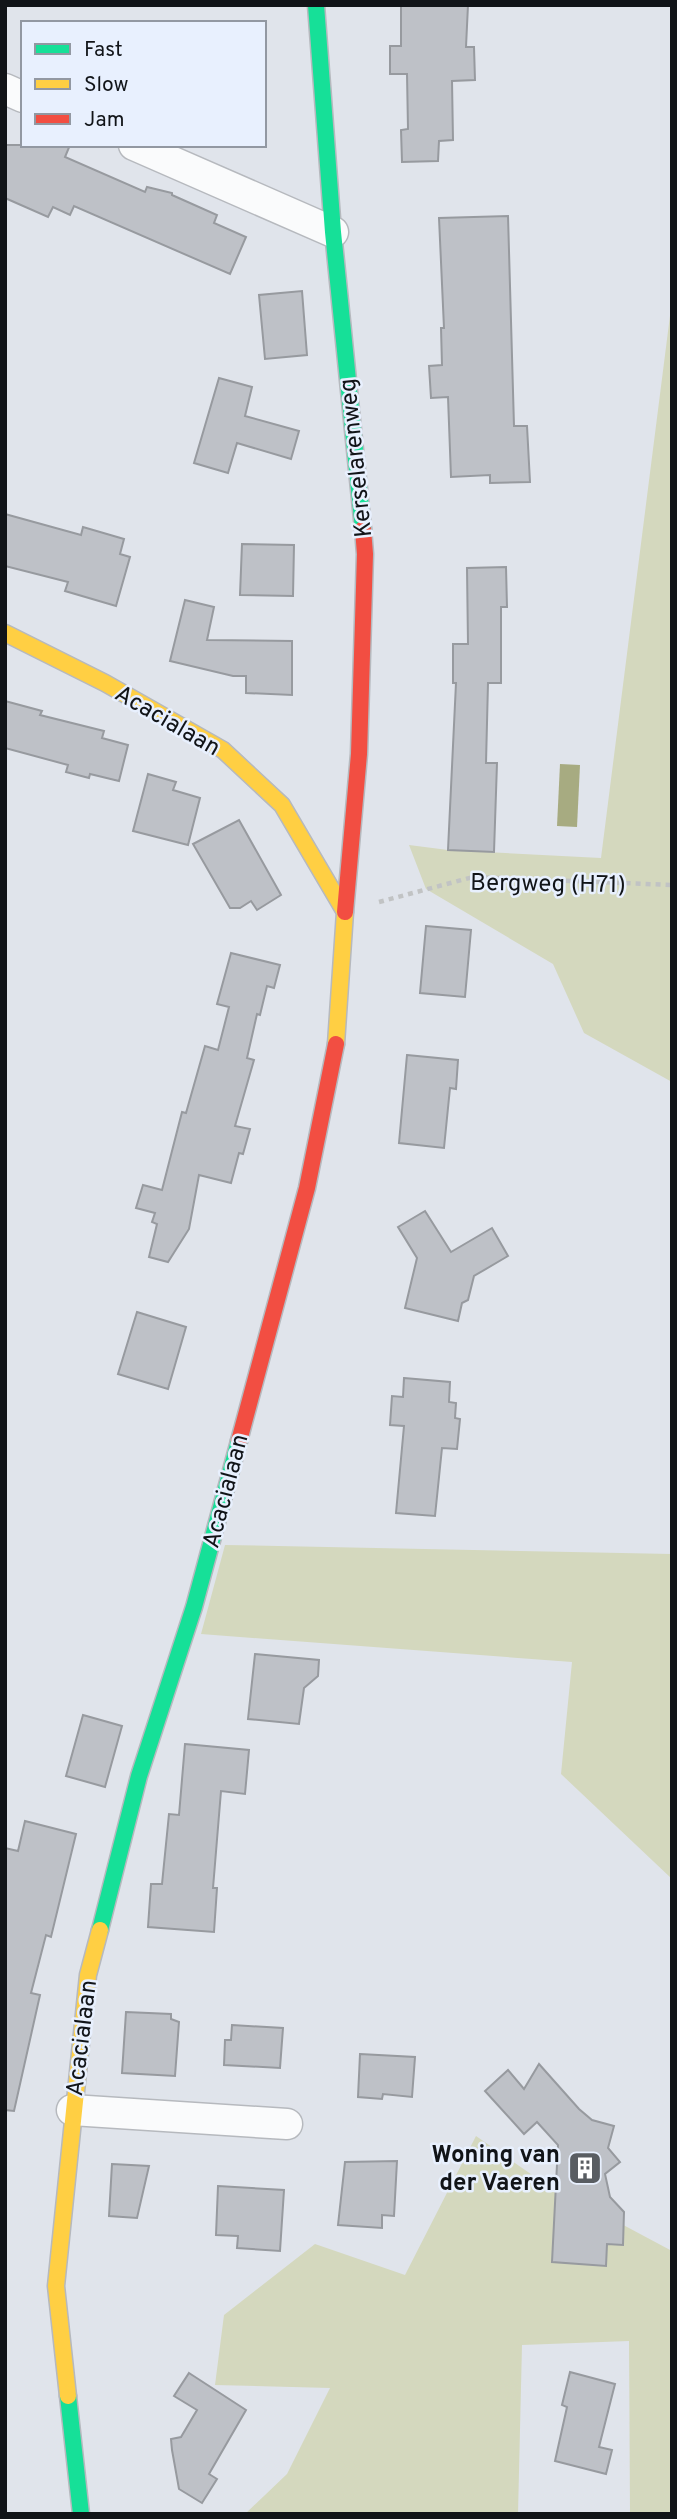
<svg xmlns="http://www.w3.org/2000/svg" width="677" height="2519" viewBox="0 0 677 2519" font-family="Overpass,sans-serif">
  <rect width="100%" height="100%" fill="#e0e4eb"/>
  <g fill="#d4d8be">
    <polygon points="672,300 672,1082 584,1033 553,964 426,889 409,845 448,850 601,858"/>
    <polygon points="225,1545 672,1554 672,1879 561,1774 572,1662 201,1634"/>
    <polygon points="476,2136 541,2181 672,2251 672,2514 630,2514 629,2341 522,2345 518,2514 245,2514 287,2474 330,2388 215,2385 224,2315 315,2244 405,2275"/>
  </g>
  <polygon fill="#a7ab81" points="560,764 580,765 577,827 557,826"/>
  <g fill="#bec1c7" stroke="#979a9f" stroke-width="2">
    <polygon points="401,5 468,5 466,47 474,47 475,80 452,81 453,140 439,141 438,161 402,162 401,130 408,129 407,74 390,74 390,46 401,46"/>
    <polygon points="5,145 70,145 65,157 145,192 147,187 172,193 172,195 217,215 214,223 246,237 230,274 74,206 70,215 53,207 48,217 5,198"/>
    <polygon points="508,216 514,426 527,426 530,482 490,483 490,475 451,477 448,397 431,398 429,366 442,365 441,328 444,328 439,218"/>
    <polygon points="302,291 307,355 265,359 259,295"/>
    <polygon points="219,378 252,387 245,416 299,431 291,459 237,443 228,473 194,463"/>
    <polygon points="5,514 81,535 83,527 124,539 120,554 130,557 116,606 65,591 68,582 5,566"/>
    <polygon points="242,544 294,545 293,596 240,595"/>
    <polygon points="506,567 507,607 501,607 501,683 488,683 486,763 497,763 494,852 448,850 456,683 453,683 453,644 468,644 467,568"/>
    <polygon points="185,600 214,607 207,640 292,641 292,695 246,693 246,676 233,676 170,661"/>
    <polygon points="5,701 42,711 40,715 104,731 102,738 128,745 119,781 90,774 89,778 66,772 68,765 5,748"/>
    <polygon points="148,774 176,782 173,790 200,798 188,845 133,831"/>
    <polygon points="239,820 281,895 257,910 251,901 240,908 230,908 193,844"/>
    <polygon points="426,926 471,930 465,997 420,993"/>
    <polygon points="231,953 280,965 274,988 267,986 260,1015 257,1014 247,1058 254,1060 235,1126 250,1129 243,1154 239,1153 231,1183 199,1175 189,1229 168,1262 149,1257 157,1224 152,1222 155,1213 136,1208 143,1185 162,1190 182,1112 186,1113 205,1046 218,1050 229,1007 217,1004"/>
    <polygon points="407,1055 458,1060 456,1089 450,1088 444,1148 399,1143"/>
    <polygon points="425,1211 451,1252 492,1228 508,1256 474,1276 468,1300 462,1303 458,1321 405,1308 417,1258 398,1227"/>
    <polygon points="137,1312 186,1327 168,1389 118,1374"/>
    <polygon points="404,1378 450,1382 449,1402 456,1403 455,1418 460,1419 457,1449 442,1448 435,1516 396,1513 404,1426 390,1425 392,1396 403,1397"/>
    <polygon points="255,1654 319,1660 318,1676 304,1688 299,1724 248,1719"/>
    <polygon points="83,1715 122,1726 105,1787 66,1776"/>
    <polygon points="185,1744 249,1750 245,1794 221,1791 213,1888 217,1888 214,1932 148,1927 151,1884 162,1884 169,1814 179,1815"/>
    <polygon points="25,1821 76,1834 51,1937 46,1935 31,1993 40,1995 14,2111 5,2110 5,1848 18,1851"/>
    <polygon points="126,2012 171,2014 171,2019 179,2022 175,2076 122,2073"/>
    <polygon points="232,2025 283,2028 280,2068 224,2065 225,2040 231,2040"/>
    <polygon points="360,2054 415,2057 412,2097 383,2094 382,2099 358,2097"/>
    <polygon points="539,2064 579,2109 592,2120 614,2126 608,2148 620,2162 605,2174 610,2197 624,2212 623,2245 607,2244 606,2266 552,2262 558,2145 537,2122 524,2134 485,2091 508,2070 524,2089"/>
    <polygon points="397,2161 394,2216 382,2215 382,2228 338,2225 345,2162"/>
    <polygon points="112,2164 149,2166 137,2218 109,2216"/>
    <polygon points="218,2186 284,2190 280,2251 237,2248 238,2236 216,2235"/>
    <polygon points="570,2372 615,2384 599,2447 612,2450 606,2474 555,2461 567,2407 562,2405"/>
    <polygon points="189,2373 246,2410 209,2474 217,2479 202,2503 179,2489 172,2450 171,2439 181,2437 197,2410 174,2396"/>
  </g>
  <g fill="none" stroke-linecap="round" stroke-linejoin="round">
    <g stroke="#b6b9be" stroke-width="33">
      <g id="street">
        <polyline points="5,89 23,97"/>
        <polyline points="134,145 333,232"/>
        <polyline points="72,2110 287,2124"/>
      </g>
    </g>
    <g stroke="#b6b9be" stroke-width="19">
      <g id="fast">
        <polyline points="316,5 333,232 363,529"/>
        <polyline points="100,1930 139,1776 194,1607 239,1441"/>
        <polyline points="68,2396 81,2514"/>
      </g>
    </g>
    <g stroke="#b6b9be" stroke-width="19">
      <g id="slow">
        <polyline points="5,633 105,683 223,750 282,805 345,912 336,1044"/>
        <polyline points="68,2396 56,2286 88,1975 100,1930"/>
      </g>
    </g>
    <g stroke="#b6b9be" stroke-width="19">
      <g id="jam">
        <polyline points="345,912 359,754 365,554 363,529"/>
        <polyline points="239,1441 307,1188 336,1044"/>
      </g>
    </g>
    <polyline stroke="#c1c3c4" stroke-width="4.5" stroke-dasharray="5 5" stroke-linecap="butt" points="379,902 473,877 672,885"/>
    <use href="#street" stroke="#fafbfc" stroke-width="30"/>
    <use href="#fast" stroke="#16e098" stroke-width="16"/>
    <use href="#slow" stroke="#ffcf43" stroke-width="16"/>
    <use href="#jam" stroke="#f24e42" stroke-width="16"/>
  </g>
  <defs>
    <g id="building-square" transform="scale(1.75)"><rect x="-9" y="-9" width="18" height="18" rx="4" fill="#595d62" stroke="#e8f0fe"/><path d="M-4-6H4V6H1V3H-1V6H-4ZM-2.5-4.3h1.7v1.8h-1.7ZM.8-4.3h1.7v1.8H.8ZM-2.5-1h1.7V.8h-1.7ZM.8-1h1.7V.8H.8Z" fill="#fff"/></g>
  </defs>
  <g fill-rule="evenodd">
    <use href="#building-square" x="585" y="2168"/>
  </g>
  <g text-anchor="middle" stroke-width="5" stroke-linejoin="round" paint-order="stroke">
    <g font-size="24" fill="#111418" stroke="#e8f0fe">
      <text transform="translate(355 458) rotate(-96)" y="8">Kerselarenweg</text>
      <text transform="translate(168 720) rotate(30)" y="8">Acacialaan</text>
      <text transform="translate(548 883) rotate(1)" y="8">Bergweg (H71)</text>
      <text transform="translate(225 1491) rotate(-75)" y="8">Acacialaan</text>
      <text transform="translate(81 2038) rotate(-83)" y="8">Acacialaan</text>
    </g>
    <g font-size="24" font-weight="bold" fill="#111418" stroke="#e8f0fe" text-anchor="end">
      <text x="560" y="2162">Woning van<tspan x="560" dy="28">der Vaeren</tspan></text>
    </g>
  </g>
  <rect width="677" height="2519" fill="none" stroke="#111418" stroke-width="14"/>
  <rect x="21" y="21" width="245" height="126" fill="#e8f0fe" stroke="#9298a2" stroke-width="2"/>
  <rect x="35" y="44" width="35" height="10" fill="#16e098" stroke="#9298a2" stroke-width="2"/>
  <text x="84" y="56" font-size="21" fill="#111418">Fast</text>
  <rect x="35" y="79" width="35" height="10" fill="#ffcf43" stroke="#9298a2" stroke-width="2"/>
  <text x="84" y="91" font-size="21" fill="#111418">Slow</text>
  <rect x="35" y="114" width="35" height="10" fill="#f24e42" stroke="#9298a2" stroke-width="2"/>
  <text x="84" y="126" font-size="21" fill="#111418">Jam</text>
</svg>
